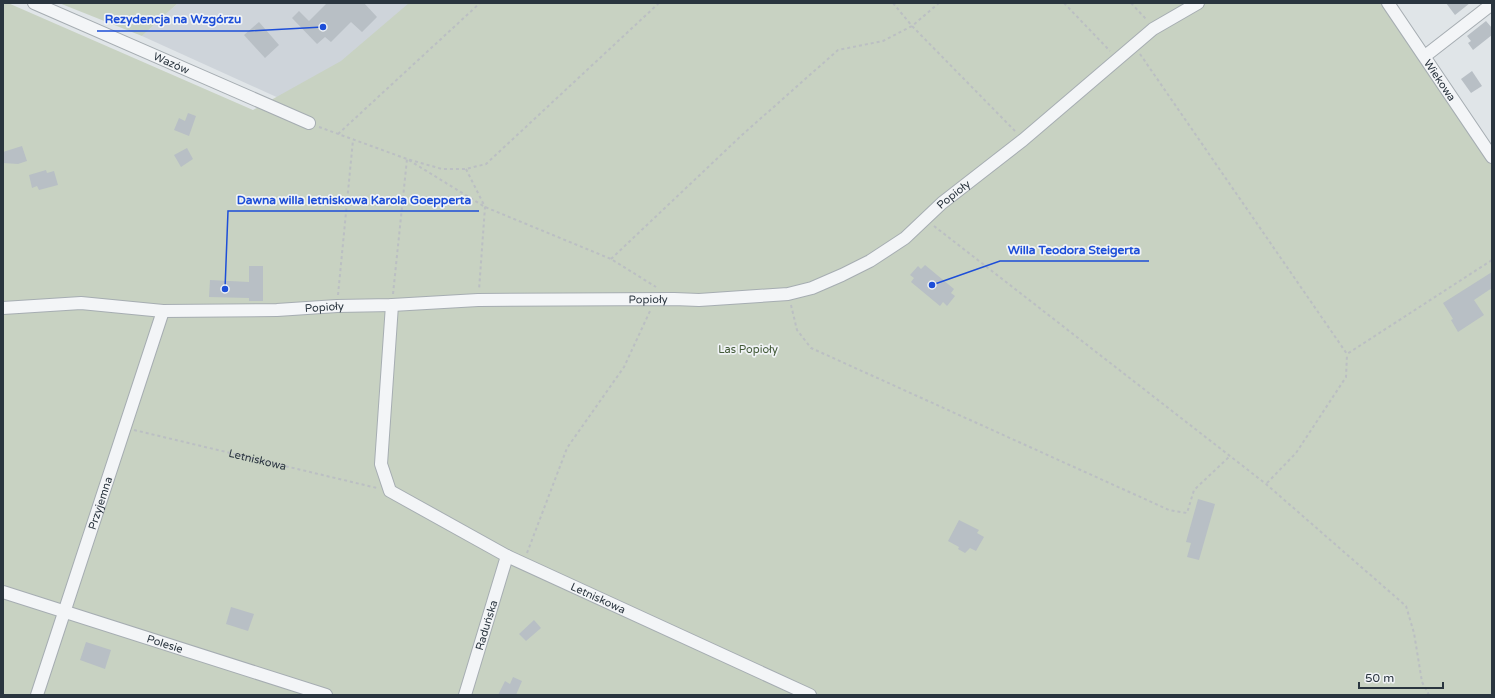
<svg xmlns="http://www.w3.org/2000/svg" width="1495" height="698" viewBox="0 0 1495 698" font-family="'Varela Round',sans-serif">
  <rect width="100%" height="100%" fill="#e0e5e8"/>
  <polygon fill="#ced4da" points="178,3 426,3 316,115 142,36"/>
  <g fill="#c8d2c2">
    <polygon points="3,3 8,3 253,110 341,61 409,3 1393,3 1492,147 1492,695 3,695"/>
    <polygon points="59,3 178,3 142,36"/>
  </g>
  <g fill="#b8bfc5">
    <polygon points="327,3 364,3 377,17 362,32 351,22 331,42 325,37 317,44 292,18 299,11 309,21"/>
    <polygon points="1446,3 1470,3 1455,15"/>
    <polygon points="1486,21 1492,28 1492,35 1473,50 1468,43 1471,41 1467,36"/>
    <polygon points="259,22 279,45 265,58 244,35"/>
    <polygon points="1472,71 1482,86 1471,93 1461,79"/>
    <polygon points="188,113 196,116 189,136 174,130 179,118 185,121"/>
    <polygon points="22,146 27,161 18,164 3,163 3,152"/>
    <polygon points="187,148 193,159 181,167 174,155"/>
    <polygon points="46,170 47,173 54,171 58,185 39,190 37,186 32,188 29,175"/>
    <polygon points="925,265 954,289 951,293 955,296 947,306 943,302 940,306 911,282 914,278 910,275 918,266 921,269"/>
    <polygon points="249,266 263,266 263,301 249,301 249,298 209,297 210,280 249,282"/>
    <polygon points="1492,272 1492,288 1474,300 1484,315 1458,332 1451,320 1453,319 1443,303"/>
    <polygon points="1198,499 1215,504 1199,560 1187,557 1191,543 1186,542"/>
    <polygon points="959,520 979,530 977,533 984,537 976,551 970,548 965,553 958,549 959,547 948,541"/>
    <polygon points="231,607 254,614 248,631 226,624"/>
    <polygon points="534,620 541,628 526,641 519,634"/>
    <polygon points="86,642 111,650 105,669 80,660"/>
    <polygon points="513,677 522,681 516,695 498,695 505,681 510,684"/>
  </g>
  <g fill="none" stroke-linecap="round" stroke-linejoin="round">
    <g stroke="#a6adb2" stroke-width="14">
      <g id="minor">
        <path id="s2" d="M34,3L309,123"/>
        <path id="s3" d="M1388,3L1492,157"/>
        <polyline points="1425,56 1492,4"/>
        <path id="s4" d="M392,305L381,464L390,491L507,556L810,695"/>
        <path id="s5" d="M3,308L81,303L163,311L277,310L337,306L392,305L478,300L674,299L699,300L788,294L812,288L842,275L870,261L905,238L942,203L1023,140L1153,29L1198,3"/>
        <path id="s6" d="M3,592L326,695"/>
        <path id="s7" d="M37,695L163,311"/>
        <path id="s8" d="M465,695L507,556"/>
      </g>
    </g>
    <g stroke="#bbbfc3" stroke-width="2" stroke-dasharray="3 3" stroke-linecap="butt">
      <polyline points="893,3 912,26 1015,131"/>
      <polyline points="1064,3 1110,51"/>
      <polyline points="1131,3 1146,19"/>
      <polyline points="1140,54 1347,354 1492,260"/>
      <polyline points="319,127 407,159 442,169 466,169 486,164 659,3"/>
      <polyline points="338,134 480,3"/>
      <polyline points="466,169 485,207 479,290"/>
      <polyline points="934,226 1266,484 1406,606 1414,633 1422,682 1429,695"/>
      <polyline points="611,259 742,135 838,50 883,41 912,26 939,3"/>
      <polyline points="393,294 407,159 485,207 611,259 656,287"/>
      <polyline points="338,295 353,140"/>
      <polyline points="791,305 797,330 811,348 1169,510 1187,513 1194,490 1230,456"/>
      <path id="s1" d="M134,430L377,488"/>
      <polyline points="1267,483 1296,453 1346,377 1347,354"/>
      <polyline points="527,553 567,448 624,367 650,311"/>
    </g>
    <use href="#minor" stroke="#f3f5f7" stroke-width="12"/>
  </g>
  <g text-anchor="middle" stroke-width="3.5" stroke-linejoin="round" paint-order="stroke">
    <g font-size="11" fill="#2a353f" stroke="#f0f3f6">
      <text dy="4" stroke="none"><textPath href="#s2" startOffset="150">Wazów</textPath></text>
      <text dy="4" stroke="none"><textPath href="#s3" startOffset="93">Wiekowa</textPath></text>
      <text dy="4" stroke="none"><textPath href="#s5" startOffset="982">Popioły</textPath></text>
      <text dy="4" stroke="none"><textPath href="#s5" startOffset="646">Popioły</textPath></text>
      <text dy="4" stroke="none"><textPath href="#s5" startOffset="322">Popioły</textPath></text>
      <text dy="4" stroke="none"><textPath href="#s1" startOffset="127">Letniskowa</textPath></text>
      <text dy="4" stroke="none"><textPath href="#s7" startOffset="202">Przyjemna</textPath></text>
      <text dy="4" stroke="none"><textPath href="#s4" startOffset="422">Letniskowa</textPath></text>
      <text dy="4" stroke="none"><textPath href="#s8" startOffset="73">Raduńska</textPath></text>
      <text dy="4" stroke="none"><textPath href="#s6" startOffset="170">Polesie</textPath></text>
    </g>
    <g font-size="11" fill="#435a38" stroke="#f0f3f6">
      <text x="748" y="353">Las Popioły</text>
    </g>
  </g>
  <path fill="none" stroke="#1d4ed8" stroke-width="1.5" d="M323 27L249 31H97M225 289L228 211H479M932 285L1000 261H1149"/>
  <g fill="#1d4ed8" stroke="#f0f3f6" stroke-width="1.5">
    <circle cx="323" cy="27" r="4"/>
    <circle cx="225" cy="289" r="4"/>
    <circle cx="932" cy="285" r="4"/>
  </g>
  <g font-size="12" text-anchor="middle" font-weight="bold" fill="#1d4ed8" stroke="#f0f3f6" stroke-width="3.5" stroke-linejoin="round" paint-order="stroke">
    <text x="173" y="23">Rezydencja na Wzgórzu</text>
    <text x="354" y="204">Dawna willa letniskowa Karola Goepperta</text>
    <text x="1074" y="254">Willa Teodora Steigerta</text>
  </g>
  <rect width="1495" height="698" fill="none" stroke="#2a353f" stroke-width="8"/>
  <path d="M1359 682v6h84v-6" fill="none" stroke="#2a353f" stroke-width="2"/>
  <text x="1365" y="682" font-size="12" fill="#2a353f" stroke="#f0f3f6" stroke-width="3" paint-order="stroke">50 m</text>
</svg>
